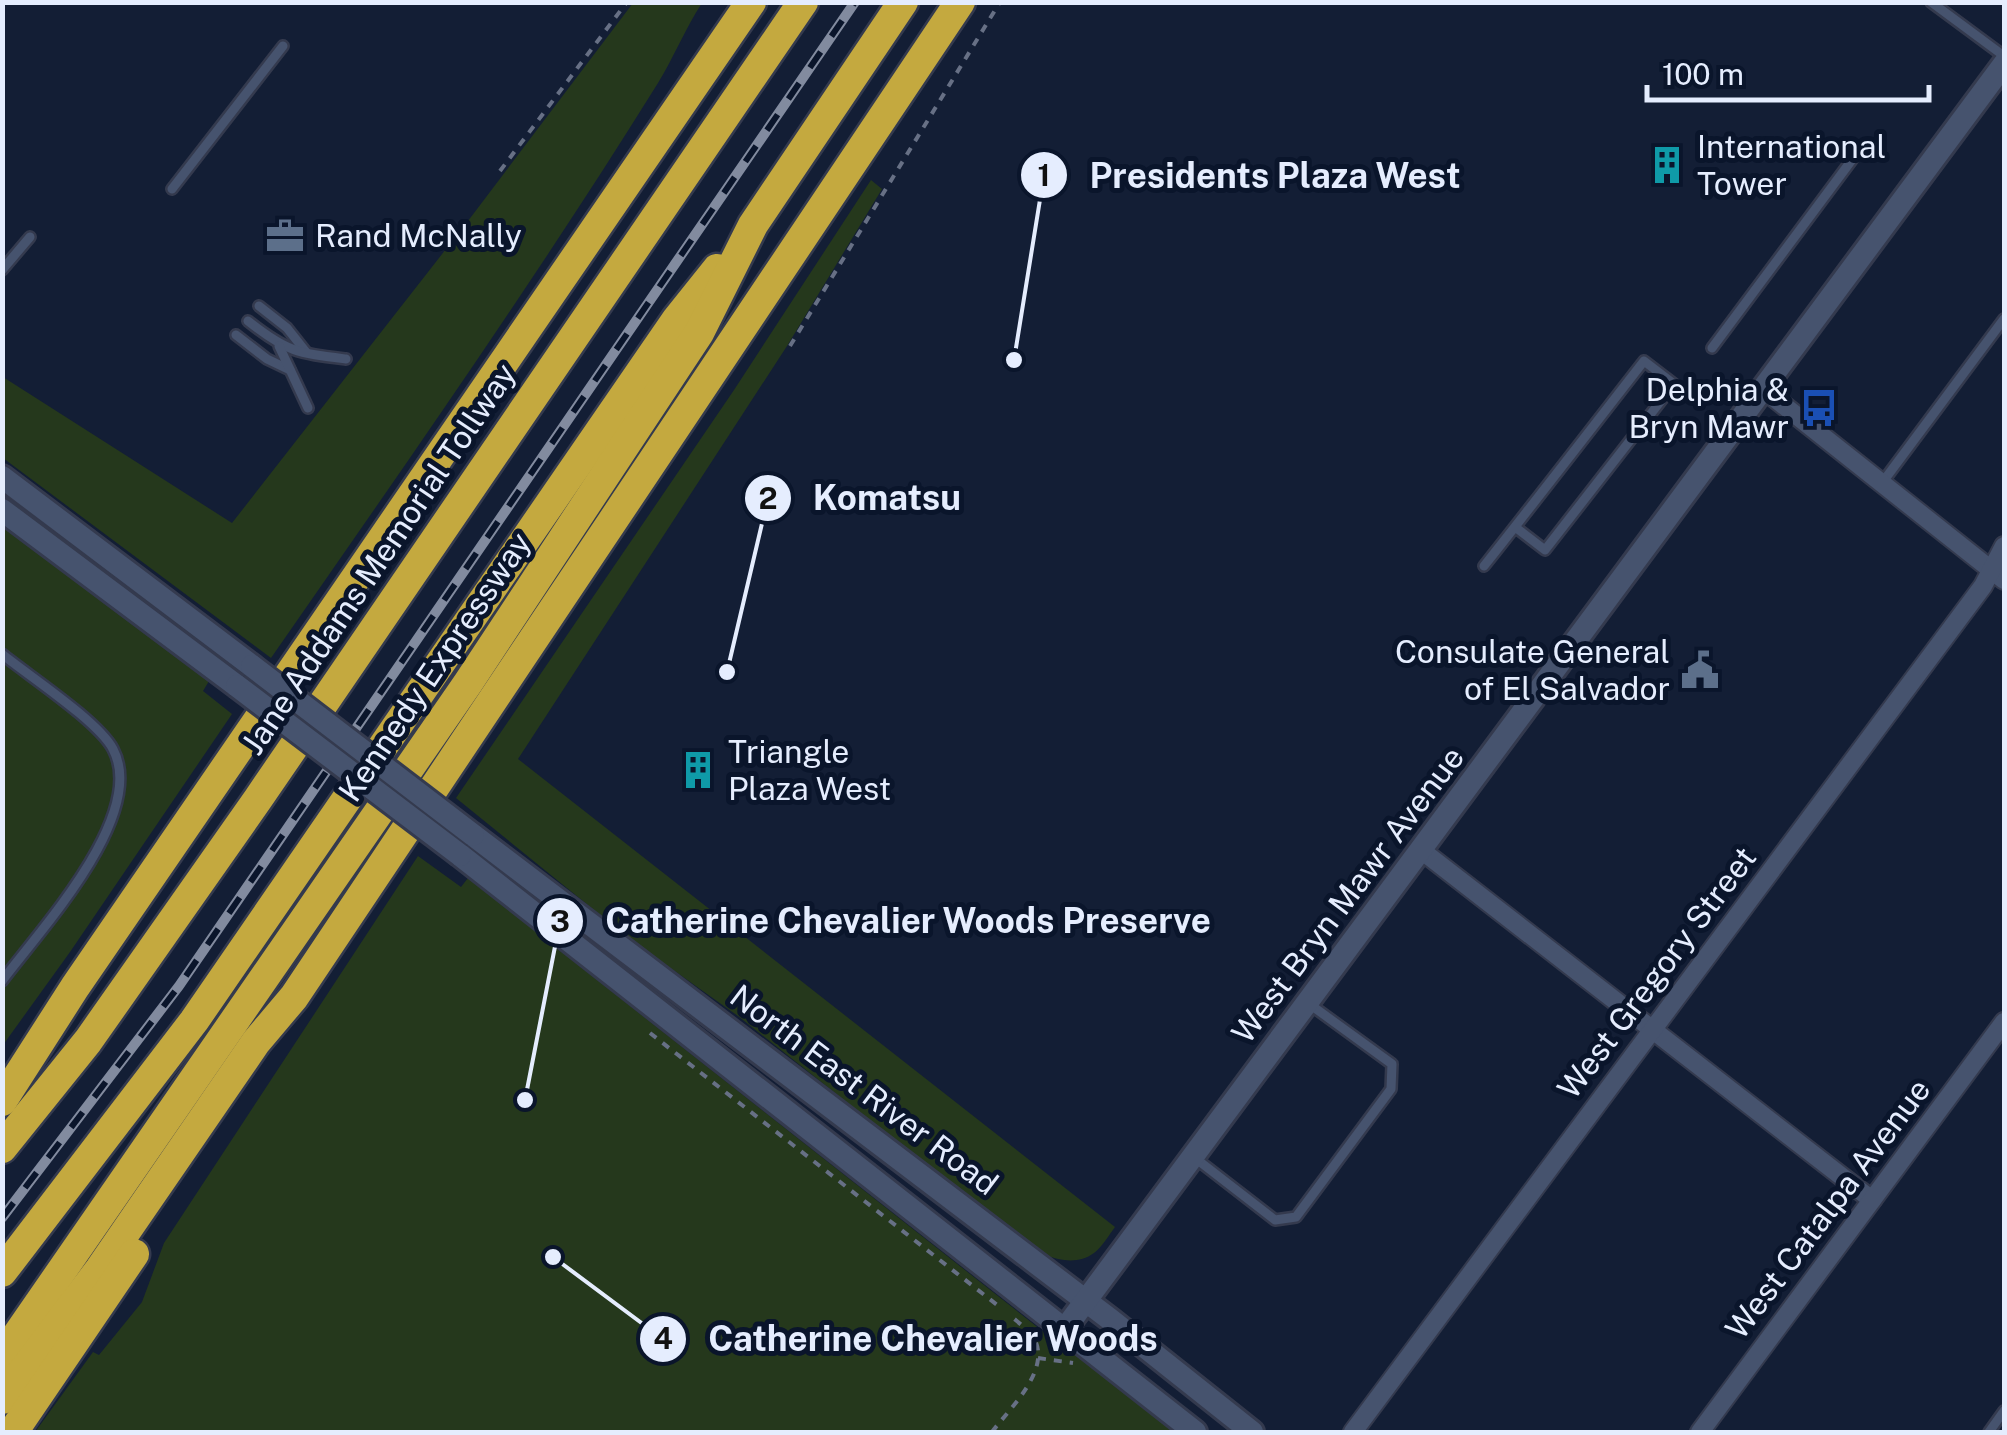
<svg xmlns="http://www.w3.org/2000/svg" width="2007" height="1435" viewBox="0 0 2007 1435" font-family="'Public Sans',sans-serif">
  <rect width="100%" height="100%" fill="#131e35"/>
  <g fill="#25381c">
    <path d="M633,3H702C685,29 674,57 658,83C536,279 403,468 271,658L3,458V377L232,523L471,217Z"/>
    <path d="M871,180L882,189L787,346L518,759L1115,1227C1109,1235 1102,1247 1094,1253C1072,1269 1043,1256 1024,1243L738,1016L631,940L456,798L734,390Z"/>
    <polygon points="3,524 209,681 203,691 232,714 70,952 3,1045"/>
    <polygon points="418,856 461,887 468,878 1041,1330 1179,1432 35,1432 93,1352 99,1355 142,1302 164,1243"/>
  </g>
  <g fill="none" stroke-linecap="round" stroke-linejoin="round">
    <g stroke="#343a4e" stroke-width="14">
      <g id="lane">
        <polyline points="1931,2 2004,56"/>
        <polyline points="172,189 283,46"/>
        <polyline points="2,270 30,237"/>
        <polyline points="259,306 287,328 306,352"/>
        <path d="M248,321C287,352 297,353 346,359"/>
        <polyline points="236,335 267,359 290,370"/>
        <polyline points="279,346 308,408"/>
        <polyline points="1712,348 1860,149"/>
        <polyline points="1882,483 2004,319"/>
        <path d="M1484,566C1538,498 1591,429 1644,361L1674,384L1545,550L1515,527"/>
        <path d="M2,654C29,676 98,721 113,749C148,815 40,930 2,981"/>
        <polyline points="1195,1158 1275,1220 1296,1217 1391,1089 1392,1064 1308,1003"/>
        <polyline points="1989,1432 2004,1411"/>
      </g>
    </g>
    <g stroke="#343a4e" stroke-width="22">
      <g id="street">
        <polyline points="1763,389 2004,580"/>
        <polyline points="1421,850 1872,1200"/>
        <polyline points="1353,1432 1983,586 2004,546"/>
        <polyline points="1700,1432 2004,1022"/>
      </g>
    </g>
    <g stroke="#343a4e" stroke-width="28">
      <g id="secondary">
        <polyline points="2,477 252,666"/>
        <polyline points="2,510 237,686"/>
        <polyline points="473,835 1111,1320 1252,1432"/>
        <polyline points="460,855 1195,1432"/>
        <polyline points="1064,1330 2004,64"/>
      </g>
    </g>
    <g stroke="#343a4e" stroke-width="35">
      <g id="highway">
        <polyline points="2,1101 75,987 751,2"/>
        <polyline points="2,1148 88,1041 258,799 803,2"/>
        <polyline points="2,1272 194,1021 677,319 717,269"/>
        <polyline points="2,1357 468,683 699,333 753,225 903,2"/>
        <polyline points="2,1399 100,1269 256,1042 294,997 960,2"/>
        <polyline points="13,1432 134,1254"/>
      </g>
    </g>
    <g stroke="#677085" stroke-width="4" stroke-dasharray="8 8" stroke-linecap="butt">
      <polyline points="500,171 627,2"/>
      <polyline points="790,346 1000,2"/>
      <polyline points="650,1033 1001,1308"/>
      <polyline points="1038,1358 1073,1363"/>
      <path d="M992,1432C1009,1409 1050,1372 1035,1340C1031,1332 1019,1323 1012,1317"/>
    </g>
    <use href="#lane" stroke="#46536e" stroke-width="9"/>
    <use href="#street" stroke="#46536e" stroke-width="18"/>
    <use href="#secondary" stroke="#46536e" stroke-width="22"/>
    <use href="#highway" stroke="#c4a93f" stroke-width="30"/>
    <g stroke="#828b9f" stroke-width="10">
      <polyline id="rail" points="2,1218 179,986 855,2"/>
    </g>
    <use href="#rail" stroke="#0a152b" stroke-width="6" stroke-dasharray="19" stroke-linecap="butt"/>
    <g stroke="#343a4e" stroke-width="28" stroke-linecap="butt">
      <g id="secondary-bridge">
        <polyline points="252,666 473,835"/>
        <polyline points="237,686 460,855"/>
      </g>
    </g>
    <use href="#secondary-bridge" stroke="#46536e" stroke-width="22"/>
  </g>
  <defs>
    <g id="building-bare" transform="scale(3)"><path d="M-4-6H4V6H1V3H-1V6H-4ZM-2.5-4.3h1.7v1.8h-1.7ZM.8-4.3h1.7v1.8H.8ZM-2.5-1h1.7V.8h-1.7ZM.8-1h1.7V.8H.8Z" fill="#0f9aa8" stroke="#0a152b" stroke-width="2.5" paint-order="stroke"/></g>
    <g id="office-bare" transform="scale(3)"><path d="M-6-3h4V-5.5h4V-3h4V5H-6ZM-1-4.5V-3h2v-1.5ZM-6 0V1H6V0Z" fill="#5c6f8a" stroke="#0a152b" stroke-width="2.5" paint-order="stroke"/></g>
    <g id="bus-bare" transform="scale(3)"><path d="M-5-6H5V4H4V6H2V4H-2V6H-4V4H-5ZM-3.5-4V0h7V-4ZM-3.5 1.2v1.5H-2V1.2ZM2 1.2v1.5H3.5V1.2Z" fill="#1a4fb4" stroke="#0a152b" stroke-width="2.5" paint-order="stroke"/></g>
    <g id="civic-bare" transform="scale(3)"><path d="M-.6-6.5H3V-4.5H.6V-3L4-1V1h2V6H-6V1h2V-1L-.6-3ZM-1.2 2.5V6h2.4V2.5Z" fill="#5c6f8a" stroke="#0a152b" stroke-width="2.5" paint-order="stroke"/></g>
  </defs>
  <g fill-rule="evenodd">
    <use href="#building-bare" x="1667" y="165"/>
    <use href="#office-bare" x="285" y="236"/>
    <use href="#bus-bare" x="1819" y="408"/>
    <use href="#civic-bare" x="1700" y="670"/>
    <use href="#building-bare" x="698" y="770"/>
  </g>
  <g text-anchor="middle" stroke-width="10" stroke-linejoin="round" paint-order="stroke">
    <g font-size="32" fill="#e5edfe" stroke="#0a152b" text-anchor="start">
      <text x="1697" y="158">International<tspan x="1697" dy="37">Tower</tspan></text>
      <text x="315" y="247">Rand McNally</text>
      <text x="1789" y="401" text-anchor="end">Delphia &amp;<tspan x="1789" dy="37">Bryn Mawr</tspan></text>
      <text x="1670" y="663" text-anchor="end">Consulate General<tspan x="1670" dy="37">of El Salvador</tspan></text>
      <text x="728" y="763">Triangle<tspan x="728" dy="37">Plaza West</tspan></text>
    </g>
    <g font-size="32" fill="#e5edfe" stroke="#0a152b">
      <text transform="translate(379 559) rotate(-56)" y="11">Jane Addams Memorial Tollway</text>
      <text transform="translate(435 667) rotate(-56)" y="11">Kennedy Expressway</text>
      <text transform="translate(1348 895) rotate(-53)" y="11">West Bryn Mawr Avenue</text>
      <text transform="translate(1657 973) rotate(-53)" y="11">West Gregory Street</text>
      <text transform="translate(864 1090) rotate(37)" y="11">North East River Road</text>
      <text transform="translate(1828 1209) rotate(-53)" y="11">West Catalpa Avenue</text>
    </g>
  </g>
  <path fill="none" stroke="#e5edfe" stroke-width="4" d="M1014 360L1044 175M727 672L768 498M525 1100L560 921M553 1257L663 1339"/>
  <g fill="#e5edfe" stroke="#0a152b" stroke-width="4">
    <circle cx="1014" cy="360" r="10"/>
    <circle cx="727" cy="672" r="10"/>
    <circle cx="525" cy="1100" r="10"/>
    <circle cx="553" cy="1257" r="10"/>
    <circle cx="1044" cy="175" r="25"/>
    <circle cx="768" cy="498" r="25"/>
    <circle cx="560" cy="921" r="25"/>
    <circle cx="663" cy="1339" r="25"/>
  </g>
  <g font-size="30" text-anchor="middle" font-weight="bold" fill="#111">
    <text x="1044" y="186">1</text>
    <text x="768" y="509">2</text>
    <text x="560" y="932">3</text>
    <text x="663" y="1349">4</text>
  </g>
  <g font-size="35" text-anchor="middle" font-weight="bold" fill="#e5edfe" stroke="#0a152b" stroke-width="10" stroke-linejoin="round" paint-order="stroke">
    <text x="1275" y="188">Presidents Plaza West</text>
    <text x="887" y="510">Komatsu</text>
    <text x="908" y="933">Catherine Chevalier Woods Preserve</text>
    <text x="933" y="1351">Catherine Chevalier Woods</text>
  </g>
  <rect width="2007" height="1435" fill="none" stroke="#e5edfe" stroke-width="10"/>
  <path d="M1647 85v15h282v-15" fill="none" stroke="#e5edfe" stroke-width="5"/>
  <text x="1662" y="85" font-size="30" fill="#e5edfe" stroke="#0a152b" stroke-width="8" paint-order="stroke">100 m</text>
</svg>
